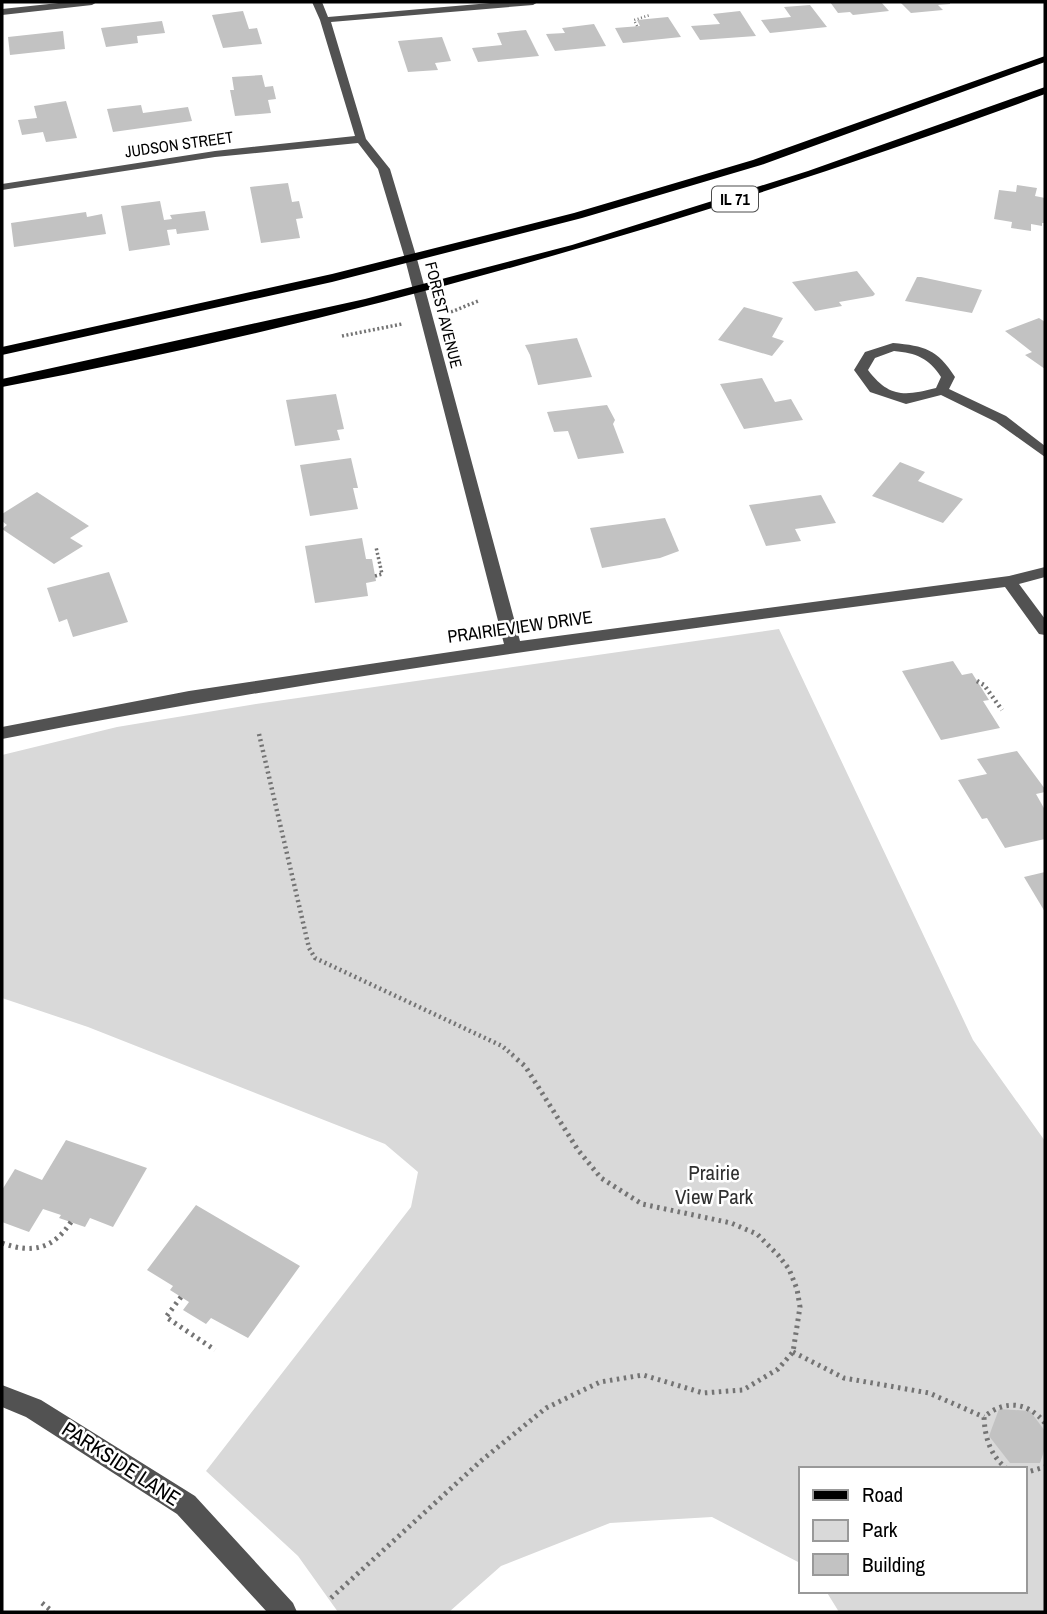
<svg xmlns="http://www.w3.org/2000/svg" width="1047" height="1614" viewBox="0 0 1047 1614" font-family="'Archivo Narrow',sans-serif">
  <rect width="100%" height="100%" fill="#fff"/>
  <polygon fill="#d9d9d9" points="779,629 973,1040 1045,1141 1045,1612 839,1612 826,1591 1024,1591 1024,1469 800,1469 800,1563 712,1517 610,1523 501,1566 449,1612 338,1612 298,1556 206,1471 411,1207 418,1172 385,1144 88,1027 2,998 2,755 117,727 256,704"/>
  <g fill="#c2c2c2">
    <polygon points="830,2 881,2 889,11 853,15 850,12 838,13"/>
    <polygon points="900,2 950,2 950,4 938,5 943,10 911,13"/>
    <polygon points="810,5 827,27 770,33 761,20 791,17 784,7"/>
    <polygon points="243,11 249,29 257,28 262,44 223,48 212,15"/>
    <polygon points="740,11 756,36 700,40 691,26 720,24 713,14"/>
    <polygon points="668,17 681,37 623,43 615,28 640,26 637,20"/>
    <polygon points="162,21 165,33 137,36 138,43 106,47 101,28"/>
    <polygon points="594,24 606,46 555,51 546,34 565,33 562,28"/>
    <polygon points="526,30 539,56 478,62 472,48 502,45 497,33"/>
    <polygon points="63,31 65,49 10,55 8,37"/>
    <polygon points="442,37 451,61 435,63 438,70 408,72 398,41"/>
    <polygon points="262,75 265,87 273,86 276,99 268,100 271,113 235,116 230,90 234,90 232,77"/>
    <polygon points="66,101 77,138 46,142 43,132 22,135 18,120 37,118 34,106"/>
    <polygon points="141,105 143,113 188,107 192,121 113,132 107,109"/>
    <polygon points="288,183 292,202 299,201 303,218 296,219 300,238 261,243 250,187"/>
    <polygon points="1017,185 1037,188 1035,196 1045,198 1045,223 1042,223 1042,226 1031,224 1031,231 1011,228 1012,222 994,219 999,190 1016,192"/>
    <polygon points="160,201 164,220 172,219 170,215 205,211 209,230 177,234 176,229 167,230 170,245 129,251 121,206"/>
    <polygon points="86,212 87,217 102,214 106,234 14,247 11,223"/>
    <polygon points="857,271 875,294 873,296 839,302 842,306 815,311 792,282"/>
    <polygon points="917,277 921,277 982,290 972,313 905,301"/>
    <polygon points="744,307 783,318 772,337 784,341 772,356 718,340"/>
    <polygon points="1039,318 1045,322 1045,369 1025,355 1032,352 1005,331"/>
    <polygon points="577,338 592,377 538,385 530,355 525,345"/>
    <polygon points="762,378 775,402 791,399 803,420 744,429 720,384"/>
    <polygon points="336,394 344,429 337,430 340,440 295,446 286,400"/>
    <polygon points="607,405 615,420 613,424 624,453 578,459 568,431 554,432 547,412"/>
    <polygon points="351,458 358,488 353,488 358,509 310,516 300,465"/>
    <polygon points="900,462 925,472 918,481 963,499 943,523 872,496"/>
    <polygon points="37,492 89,526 70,538 83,546 54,564 2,529 7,525 2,521 2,514"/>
    <polygon points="821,495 836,523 795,529 801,541 766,546 749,505"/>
    <polygon points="665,518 679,551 660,558 602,568 590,528"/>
    <polygon points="362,538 366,559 372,559 376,581 366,583 368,596 315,603 305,546"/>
    <polygon points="109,572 128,622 73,637 67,619 59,622 47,588"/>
    <polygon points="953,661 962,675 972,673 989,700 983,701 1000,728 941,740 902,671"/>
    <polygon points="1017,751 1045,789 1045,792 1036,794 1045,810 1045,839 1005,848 987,818 982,819 958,780 987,774 977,759"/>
    <polygon points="1045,872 1045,912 1024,877"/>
    <polygon points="66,1140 147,1168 113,1227 90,1218 85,1227 59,1218 61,1215 43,1209 29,1232 2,1222 2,1190 15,1169 42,1180"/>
    <polygon points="196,1205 300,1266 248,1338 211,1318 206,1324 183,1310 189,1302 170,1290 173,1286 147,1270"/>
    <polygon points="999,1409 1030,1411 1045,1431 1045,1448 1040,1463 1010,1463 989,1436"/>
  </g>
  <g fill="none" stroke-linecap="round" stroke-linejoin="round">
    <polyline stroke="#747474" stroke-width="2.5" stroke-dasharray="1 2.5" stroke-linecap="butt" points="637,26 634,20 650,15"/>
    <g stroke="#747474" stroke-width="3.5" stroke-dasharray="2 2.5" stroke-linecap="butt">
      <polyline points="451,312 478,301"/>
      <polyline points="342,336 402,324"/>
      <polyline points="375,576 382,574 376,547"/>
    </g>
    <g stroke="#747474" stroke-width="4.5" stroke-dasharray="2 3.5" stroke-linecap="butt">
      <polyline points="977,681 984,685 1002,710"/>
      <polyline points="259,734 309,948 315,958 502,1046 515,1057"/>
    </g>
    <g stroke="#747474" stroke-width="5" stroke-dasharray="2.5 4.5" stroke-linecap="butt">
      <path d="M2,1243C32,1254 53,1249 71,1222"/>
      <polyline points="181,1297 166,1317 215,1350"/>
      <polyline points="793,1352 844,1378 929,1393 984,1417"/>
      <path d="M1007,1469C990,1455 985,1438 984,1417C1005,1399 1028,1402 1045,1423"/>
      <polyline points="1024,1473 1045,1467"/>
      <polyline points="331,1598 482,1460 546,1408 600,1382 643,1375 703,1393 743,1390 778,1369 793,1352 800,1307 797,1289 789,1269 778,1255 757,1234 731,1223 642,1204 601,1178 578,1150 525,1066 513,1056"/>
      <polyline points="42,1603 53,1612"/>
    </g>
    <g fill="#525252" fill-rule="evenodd">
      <polygon points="68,2 97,2 92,5 2,15 2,9"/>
      <path d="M312,2H322L328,17L502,2H538L533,5L331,22L366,139L390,169L417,259L520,641L1009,576L1045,567V577L1019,584L1045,619V635L1039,634L1005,587C670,631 334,674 2,739V727L189,691L504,644L405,259L378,169L358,143L215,157L2,190V184L215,151L355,136L320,20Z"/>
      <path d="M893,343C925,346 937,349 955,377L949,389L1006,416L1045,446V457L996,422L941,395L906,404L870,392L854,370L865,352ZM894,351C916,353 929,358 941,377L936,388C905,396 889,398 868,370L875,358Z"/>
      <polygon points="2,1385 41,1400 195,1496 293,1603 297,1612 267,1612 177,1514 26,1417 2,1407"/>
    </g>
    <g fill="#000" fill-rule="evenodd">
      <polygon points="1045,56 1045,62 761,165 582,218 332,282 2,355 2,347 332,274 574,213 753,160"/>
      <path d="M1045,87V94C705,220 359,319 2,387V379L365,299L572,245L808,171Z"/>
    </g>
  </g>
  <g text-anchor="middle" stroke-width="5" stroke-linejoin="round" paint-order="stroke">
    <g font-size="16" fill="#000" stroke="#fff">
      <text transform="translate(179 144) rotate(-8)" y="6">JUDSON STREET</text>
      <text transform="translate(444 315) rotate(76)" y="6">FOREST AVENUE</text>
    </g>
    <rect fill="#fff" stroke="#4c4c4c" stroke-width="2" x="712" y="186.5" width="46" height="25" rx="5"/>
    <g font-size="16" font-weight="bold" fill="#000">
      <text x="735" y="205">IL 71</text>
    </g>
    <g font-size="18" fill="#000" stroke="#fff">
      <text transform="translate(520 627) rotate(-8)" y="6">PRAIRIEVIEW DRIVE</text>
    </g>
    <g font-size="21" fill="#303030" stroke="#fff">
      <text x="714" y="1180">Prairie<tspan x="714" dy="24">View Park</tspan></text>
    </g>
    <g font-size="21" fill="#000" stroke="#fff">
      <text transform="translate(121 1464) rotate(33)" y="7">PARKSIDE LANE</text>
    </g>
  </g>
  <rect width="1047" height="1614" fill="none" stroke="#000000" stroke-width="7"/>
  <rect x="799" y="1467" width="228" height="126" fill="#ffffff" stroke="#999999" stroke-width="2"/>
  <rect x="813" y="1490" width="35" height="10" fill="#000000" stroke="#999999" stroke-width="2"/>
  <text x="862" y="1502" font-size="21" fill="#000000">Road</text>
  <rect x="813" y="1520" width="35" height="21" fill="#d9d9d9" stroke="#999999" stroke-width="2"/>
  <text x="862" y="1537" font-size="21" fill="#000000">Park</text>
  <rect x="813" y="1554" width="35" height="21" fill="#c2c2c2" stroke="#999999" stroke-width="2"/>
  <text x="862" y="1572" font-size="21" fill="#000000">Building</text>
</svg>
